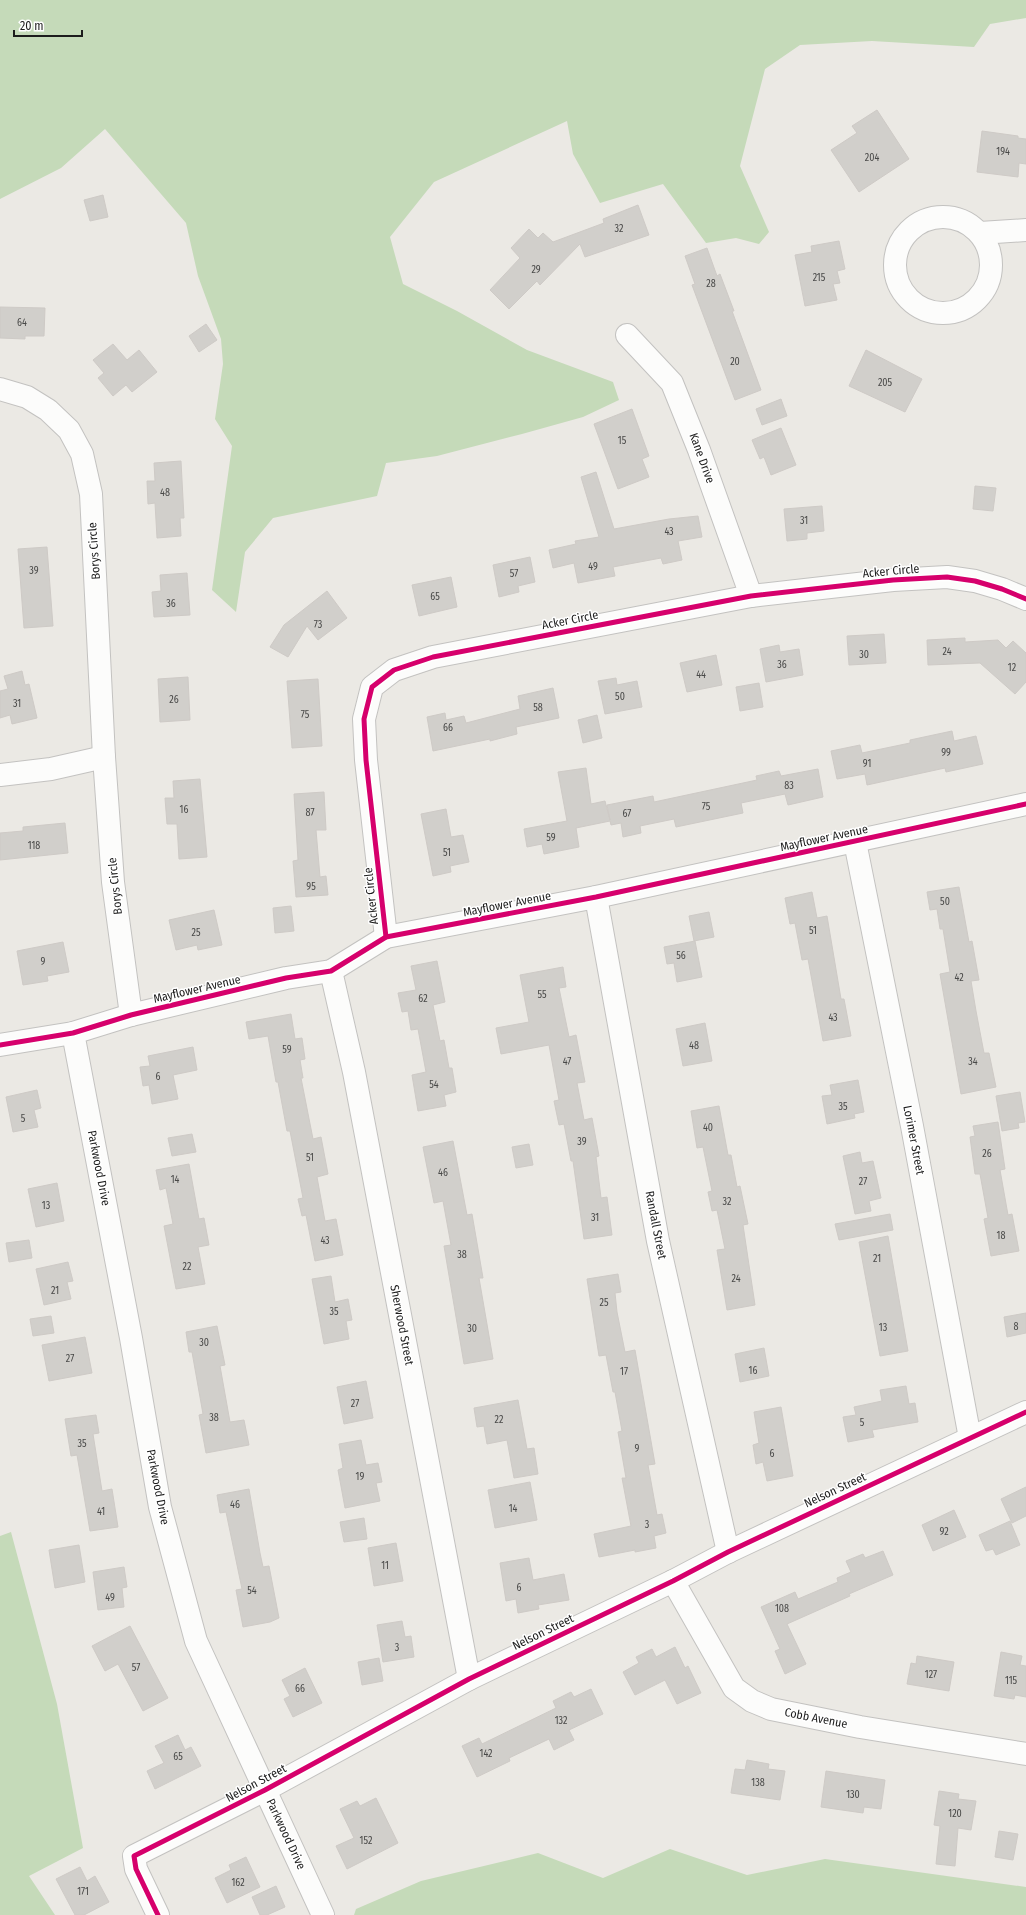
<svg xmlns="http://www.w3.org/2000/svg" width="1026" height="1915" viewBox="0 0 1026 1915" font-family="'Fira Sans Condensed',sans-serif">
  <rect width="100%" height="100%" fill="#ebe9e4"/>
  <g fill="#c5dab9">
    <polygon points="0,0 1026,0 1026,18 990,24 974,47 872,41 800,45 765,69 740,166 769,232 759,244 736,238 706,243 663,184 600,203 573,154 567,121 434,182 390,237 403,284 457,311 527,350 613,382 619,400 583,417 522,434 437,456 386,463 377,496 273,518 245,552 236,612 212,590 232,446 215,419 223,364 221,339 198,276 186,223 105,129 61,168 0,199"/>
    <polygon points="11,1532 57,1704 83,1848 29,1876 55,1915 0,1915 0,1536"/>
    <polygon points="670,1849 747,1875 825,1859 1026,1887 1026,1915 354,1915 356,1909 421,1881 538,1853 603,1878"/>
  </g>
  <g fill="#d1cfcb" stroke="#cecac6">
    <polygon points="877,110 909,159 859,192 831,150 857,133 852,126"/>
    <polygon points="982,131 1018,136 1018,138 1026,139 1026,164 1019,163 1018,177 977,172"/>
    <polygon points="103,195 108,217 90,221 84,200"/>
    <polygon points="638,205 649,235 585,257 580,244 540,285 537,281 509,309 490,290 520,258 511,248 529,229 538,238 543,233 553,242 604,223 603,219"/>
    <polygon points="839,241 845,269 837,271 840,283 833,284 837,300 805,306 795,255 812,252 811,246"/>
    <polygon points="707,248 717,276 720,274 734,311 732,311 761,390 735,400 692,285 695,284 685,256"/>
    <polygon points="0,307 45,308 44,336 25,336 25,339 0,338"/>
    <polygon points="206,324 217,340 199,352 189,336"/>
    <polygon points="113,344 127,360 139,350 157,372 132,392 126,385 113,396 98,378 104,373 93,360"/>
    <polygon points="866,350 922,379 905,412 849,386"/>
    <polygon points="781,399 787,416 762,425 756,409"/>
    <polygon points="632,409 649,456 642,459 649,477 618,489 594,424"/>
    <polygon points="781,428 796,465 771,475 764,457 760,459 752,440"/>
    <polygon points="181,461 184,518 180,518 181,536 157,538 155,503 148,504 147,481 155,481 154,463"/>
    <polygon points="596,472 614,529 669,519 698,516 702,537 678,541 682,560 663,564 661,558 613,567 615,576 578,583 574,563 553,568 549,550 576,544 575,541 599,537 581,477"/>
    <polygon points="975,486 996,488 993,511 973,509"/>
    <polygon points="822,506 824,531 807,533 807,539 787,541 784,509"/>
    <polygon points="47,547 53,626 24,628 18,549"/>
    <polygon points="530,557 535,582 518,586 519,592 499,597 493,565"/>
    <polygon points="187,573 190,615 154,617 152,592 161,591 160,575"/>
    <polygon points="451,577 457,607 419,616 412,585"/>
    <polygon points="327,591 347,618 318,640 307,626 288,657 270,647 284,625"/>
    <polygon points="884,634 886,663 849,665 847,636"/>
    <polygon points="965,638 965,642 998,640 1006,648 1013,641 1026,653 1026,682 1015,694 980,663 928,665 927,640"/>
    <polygon points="779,645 780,652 799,649 803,675 766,682 760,649"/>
    <polygon points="716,655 722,685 687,692 680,663"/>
    <polygon points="22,671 25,685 29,684 37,718 12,724 10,715 0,718 0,691 8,689 4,676"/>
    <polygon points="188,677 190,720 160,722 158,679"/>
    <polygon points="616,678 617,685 637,681 642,707 605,714 598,681"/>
    <polygon points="318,679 322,746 292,748 287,681"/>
    <polygon points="759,683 763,707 740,711 736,687"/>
    <polygon points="553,688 559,718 516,727 517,734 490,741 490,739 433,751 427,717 445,713 446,720 464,716 466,723 520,709 518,696"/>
    <polygon points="597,715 602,738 583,743 578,720"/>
    <polygon points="952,731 954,741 976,736 983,764 946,772 945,768 867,785 865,774 837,779 831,751 860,745 862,753 910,743 910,740"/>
    <polygon points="586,768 591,804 605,801 610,820 607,805 653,796 654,802 757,780 756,776 779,771 781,776 818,769 823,797 788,805 785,794 741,803 743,813 676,827 674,819 640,826 641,833 623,837 621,823 611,825 610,821 576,828 579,847 544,854 542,844 527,847 524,829 567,821 558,772"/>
    <polygon points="200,779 207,857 179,859 177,824 167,824 165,798 174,798 173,781"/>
    <polygon points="324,792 326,830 316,830 320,877 326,876 328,895 296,897 293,861 298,860 294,794"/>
    <polygon points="446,809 451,837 463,835 469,862 450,866 451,872 433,876 421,814"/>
    <polygon points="65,823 68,853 0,860 0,833 23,831 23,827"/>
    <polygon points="959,887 969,942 972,941 979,980 971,981 976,1011 984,1053 989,1053 996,1087 961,1094 940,974 950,972 943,929 940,929 937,909 930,910 927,892"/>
    <polygon points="812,892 817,918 827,916 841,999 844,999 851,1036 823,1041 808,959 802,960 795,923 790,924 785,898"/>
    <polygon points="291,906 294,931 275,933 273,908"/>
    <polygon points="214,910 222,945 198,950 197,945 176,950 169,920"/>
    <polygon points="709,912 714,937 694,941 689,916"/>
    <polygon points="695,941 702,977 677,982 674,963 667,964 664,947"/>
    <polygon points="63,942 69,972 47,976 48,981 23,985 17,951"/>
    <polygon points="437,961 445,1002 433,1005 440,1041 444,1040 449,1068 452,1068 456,1092 444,1095 446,1106 418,1111 412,1075 426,1072 418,1029 411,1030 408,1011 402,1012 398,993 416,990 411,966"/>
    <polygon points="563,967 566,987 559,988 569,1037 576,1035 585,1082 577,1083 584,1120 592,1118 599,1156 596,1157 601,1198 607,1197 612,1235 584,1239 573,1161 571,1161 564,1124 559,1125 554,1101 559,1100 549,1045 501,1054 496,1028 529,1022 520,975"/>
    <polygon points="291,1014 295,1039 302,1038 305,1059 300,1060 303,1078 301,1078 313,1139 321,1137 328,1174 317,1177 325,1221 336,1219 343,1255 315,1261 306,1215 302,1216 298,1199 303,1198 290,1131 287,1131 278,1082 276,1082 268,1036 249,1039 246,1022"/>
    <polygon points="705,1023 712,1061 683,1066 676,1029"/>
    <polygon points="193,1047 197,1070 173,1075 178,1099 152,1104 149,1085 143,1086 140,1067 150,1066 148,1056"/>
    <polygon points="858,1080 864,1112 854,1114 855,1118 827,1124 822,1096 832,1095 830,1085"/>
    <polygon points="37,1090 41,1108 34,1110 38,1127 13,1132 6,1097"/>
    <polygon points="1020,1092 1025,1122 1018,1123 1019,1128 1002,1131 996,1096"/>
    <polygon points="719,1106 728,1155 731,1155 737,1187 740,1186 748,1224 743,1225 755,1305 727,1310 717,1250 725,1249 717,1210 712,1211 708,1192 712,1191 703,1147 697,1148 691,1111"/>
    <polygon points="998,1122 1005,1169 1000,1170 1008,1215 1012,1214 1019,1251 991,1256 984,1219 988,1218 980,1174 975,1174 970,1137 975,1136 973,1126"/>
    <polygon points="192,1134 196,1152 172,1156 168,1138"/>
    <polygon points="453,1141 467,1215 472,1214 483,1278 479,1278 493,1359 464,1364 444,1246 451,1245 443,1201 434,1203 423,1147"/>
    <polygon points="529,1144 533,1165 516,1168 512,1147"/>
    <polygon points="860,1152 862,1163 873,1161 881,1198 869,1201 871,1211 855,1214 843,1156"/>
    <polygon points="189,1164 199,1219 204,1218 209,1245 198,1247 205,1284 176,1289 164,1226 173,1224 166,1188 160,1190 156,1170"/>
    <polygon points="57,1183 64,1221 36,1227 28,1189"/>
    <polygon points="890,1214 893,1230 839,1240 835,1224"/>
    <polygon points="888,1236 908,1351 880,1356 859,1242"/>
    <polygon points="29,1240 32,1258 9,1262 6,1243"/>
    <polygon points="68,1262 73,1281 67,1282 71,1299 44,1305 36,1269"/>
    <polygon points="618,1274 621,1292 615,1293 617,1312 625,1352 635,1350 655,1464 648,1465 657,1515 662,1514 666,1533 654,1536 656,1548 635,1552 635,1550 599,1557 594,1534 631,1526 622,1478 626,1478 618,1432 622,1431 615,1392 613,1392 606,1355 599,1356 587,1279"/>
    <polygon points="331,1276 335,1302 348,1299 352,1320 346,1321 349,1339 324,1344 312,1279"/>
    <polygon points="1026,1313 1026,1333 1007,1337 1004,1317"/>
    <polygon points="51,1316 54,1333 33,1336 30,1319"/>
    <polygon points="217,1326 225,1365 220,1366 230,1422 244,1420 249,1445 206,1453 199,1415 203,1414 192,1352 189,1352 186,1332"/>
    <polygon points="85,1337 92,1373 49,1381 42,1345"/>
    <polygon points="764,1348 769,1376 740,1382 735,1354"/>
    <polygon points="366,1381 373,1418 344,1424 337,1387"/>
    <polygon points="906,1386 909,1404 915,1403 918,1422 872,1430 874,1437 848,1442 843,1417 856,1415 854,1407 882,1401 880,1390"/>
    <polygon points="518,1400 527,1449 534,1448 538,1474 514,1478 507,1440 487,1444 484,1426 477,1427 474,1408"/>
    <polygon points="781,1407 793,1476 767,1481 763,1462 756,1464 753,1445 759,1443 754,1412"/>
    <polygon points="96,1415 99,1433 93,1434 102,1491 112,1489 118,1527 90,1531 77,1455 71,1456 65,1419"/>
    <polygon points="361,1440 366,1465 378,1463 382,1482 376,1483 380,1501 345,1508 338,1470 343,1468 339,1444"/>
    <polygon points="530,1482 537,1520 495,1528 488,1490"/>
    <polygon points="1026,1487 1026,1516 1012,1523 1001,1499"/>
    <polygon points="249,1489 260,1553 263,1567 269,1566 279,1618 270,1622 243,1627 236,1590 242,1589 226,1512 220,1513 217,1495"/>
    <polygon points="954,1510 966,1537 933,1551 922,1525"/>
    <polygon points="364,1518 367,1539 344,1542 340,1522"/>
    <polygon points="1010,1521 1020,1545 996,1555 993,1549 986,1551 979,1535"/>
    <polygon points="396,1543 403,1581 374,1586 368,1548"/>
    <polygon points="79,1545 85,1582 55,1588 49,1550"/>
    <polygon points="883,1551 893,1575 849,1594 850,1596 787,1624 806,1664 785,1674 775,1651 780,1649 761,1607 795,1592 798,1599 838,1582 837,1578 851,1572 846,1561 863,1554 865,1558"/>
    <polygon points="529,1558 533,1580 564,1574 569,1600 538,1605 539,1609 518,1613 516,1599 506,1601 500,1563"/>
    <polygon points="124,1567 127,1587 122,1588 124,1607 98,1610 93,1572"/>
    <polygon points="402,1621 405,1637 411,1636 414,1657 383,1662 377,1625"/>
    <polygon points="130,1626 168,1698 143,1711 118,1664 105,1671 92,1646"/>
    <polygon points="675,1647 685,1668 688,1666 701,1693 677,1704 665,1680 635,1695 623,1672 639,1663 636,1657 652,1649 656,1657"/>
    <polygon points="1001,1652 1022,1656 1020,1665 1026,1666 1026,1697 1015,1695 1014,1699 994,1696"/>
    <polygon points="917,1656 954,1662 949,1691 907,1684 911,1663 916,1664"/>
    <polygon points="379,1658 383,1681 362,1685 358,1662"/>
    <polygon points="305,1668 322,1703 293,1717 284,1699 290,1696 282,1680"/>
    <polygon points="591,1689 603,1714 569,1730 574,1740 554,1750 549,1739 509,1758 510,1761 477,1777 462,1746 479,1738 482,1744 556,1708 553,1701 571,1692 574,1697"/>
    <polygon points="178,1735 185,1750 191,1747 201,1766 155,1789 147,1771 164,1763 155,1746"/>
    <polygon points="747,1760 769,1764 768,1769 785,1771 780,1800 731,1793 735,1769 745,1770"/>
    <polygon points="826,1771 885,1780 881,1809 864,1807 863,1813 821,1807"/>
    <polygon points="939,1791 959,1794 958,1799 976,1801 971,1830 958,1828 955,1866 936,1864 940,1826 934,1825"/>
    <polygon points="376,1798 398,1843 347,1869 336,1846 354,1838 340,1809 357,1801 360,1806"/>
    <polygon points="999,1831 1018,1834 1013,1860 995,1857"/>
    <polygon points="246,1857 260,1887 227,1903 215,1878 231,1870 229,1865"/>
    <polygon points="80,1867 87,1881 95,1876 109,1902 84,1915 75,1915 56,1879"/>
    <polygon points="276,1886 285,1907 267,1915 260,1915 252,1897"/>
  </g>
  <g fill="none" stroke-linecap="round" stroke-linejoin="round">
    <g stroke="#c3c2c0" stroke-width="24">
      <g id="minor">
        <circle cx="943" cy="265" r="48"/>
        <polyline points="980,233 1026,230"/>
        <polyline points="627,335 672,383 699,450 751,596"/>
        <polyline points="0,389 27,397 48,410 69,430 82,454 91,494 104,757 113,882 131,1015"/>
        <polyline points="0,775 51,769 104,757"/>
        <polyline points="855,842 912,1126 970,1438"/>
        <polyline points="596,897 658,1241 728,1552"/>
        <polyline points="386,937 366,760 364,719 372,687 394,670 433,657 751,596 893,580 947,577 975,581 1002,589 1026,599"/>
        <polyline points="331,971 354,1072 469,1679"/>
        <polyline points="73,1033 131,1338 160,1507 196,1641 323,1915"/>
        <polyline points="0,1045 73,1033 131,1015 286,978 331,971 386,937 596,897 1026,804"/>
        <polyline points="673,1581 734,1688 752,1701 771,1709 860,1727 1026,1754"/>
        <polyline points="158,1915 136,1869 134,1856 265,1790 469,1679 673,1581 728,1552 1026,1412"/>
      </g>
    </g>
    <use href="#minor" stroke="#fcfcfb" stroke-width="22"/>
    <g stroke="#fff" stroke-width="8">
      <g id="cycleway">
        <polyline points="386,937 366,760 364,719 372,687 394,670 433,657 751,596 893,580 947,577 975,581 1002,589 1026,599"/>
        <polyline points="0,1045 73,1033 131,1015 286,978 331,971 386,937 596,897 1026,804"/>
        <polyline points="158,1915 136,1869 134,1856 265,1790 469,1679 673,1581 728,1552 1026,1412"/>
      </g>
    </g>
    <use href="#cycleway" stroke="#d6006c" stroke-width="5"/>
  </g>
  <g text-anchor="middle" stroke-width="3" stroke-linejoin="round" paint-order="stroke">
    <g font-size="10" fill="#494948">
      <text x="1003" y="155">194</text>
      <text x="872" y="161">204</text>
      <text x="619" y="232">32</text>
      <text x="536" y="273">29</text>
      <text x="819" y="281">215</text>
      <text x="711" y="287">28</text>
      <text x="22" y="326">64</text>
      <text x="735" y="365">20</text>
      <text x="885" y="386">205</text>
      <text x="622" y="444">15</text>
      <text x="165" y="496">48</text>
      <text x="804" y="524">31</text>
      <text x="669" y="535">43</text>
      <text x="593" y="570">49</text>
      <text x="34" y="574">39</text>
      <text x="514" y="577">57</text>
      <text x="435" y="600">65</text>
      <text x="171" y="607">36</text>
      <text x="318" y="628">73</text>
      <text x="947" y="655">24</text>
      <text x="864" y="658">30</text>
      <text x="782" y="668">36</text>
      <text x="1012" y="671">12</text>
      <text x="701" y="678">44</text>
      <text x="620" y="700">50</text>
      <text x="174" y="703">26</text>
      <text x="17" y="707">31</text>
      <text x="538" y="711">58</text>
      <text x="305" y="718">75</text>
      <text x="448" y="731">66</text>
      <text x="946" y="756">99</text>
      <text x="867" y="767">91</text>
      <text x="789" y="789">83</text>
      <text x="706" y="810">75</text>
      <text x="184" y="813">16</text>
      <text x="310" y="816">87</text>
      <text x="627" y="817">67</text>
      <text x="551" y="841">59</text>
      <text x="34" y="849">118</text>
      <text x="447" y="856">51</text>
      <text x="311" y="890">95</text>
      <text x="945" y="905">50</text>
      <text x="813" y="934">51</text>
      <text x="196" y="936">25</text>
      <text x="681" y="959">56</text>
      <text x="43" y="965">9</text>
      <text x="959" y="981">42</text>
      <text x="542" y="998">55</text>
      <text x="423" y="1002">62</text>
      <text x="833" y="1021">43</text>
      <text x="694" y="1049">48</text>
      <text x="287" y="1053">59</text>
      <text x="567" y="1065">47</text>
      <text x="973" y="1065">34</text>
      <text x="158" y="1080">6</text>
      <text x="434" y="1088">54</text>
      <text x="843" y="1110">35</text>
      <text x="23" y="1122">5</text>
      <text x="708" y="1131">40</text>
      <text x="582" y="1145">39</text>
      <text x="987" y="1157">26</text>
      <text x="310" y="1161">51</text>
      <text x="443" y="1176">46</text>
      <text x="175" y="1183">14</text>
      <text x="863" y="1185">27</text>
      <text x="727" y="1205">32</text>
      <text x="46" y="1209">13</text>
      <text x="595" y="1221">31</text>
      <text x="1001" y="1239">18</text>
      <text x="325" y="1244">43</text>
      <text x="462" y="1258">38</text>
      <text x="877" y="1262">21</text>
      <text x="187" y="1270">22</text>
      <text x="736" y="1282">24</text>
      <text x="55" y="1294">21</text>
      <text x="604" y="1306">25</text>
      <text x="334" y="1315">35</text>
      <text x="1016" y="1330">8</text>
      <text x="883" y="1331">13</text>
      <text x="472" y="1332">30</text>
      <text x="204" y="1346">30</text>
      <text x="70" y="1362">27</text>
      <text x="753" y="1374">16</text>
      <text x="624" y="1375">17</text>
      <text x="355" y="1407">27</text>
      <text x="214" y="1421">38</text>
      <text x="499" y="1423">22</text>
      <text x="862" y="1426">5</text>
      <text x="82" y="1447">35</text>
      <text x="637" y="1452">9</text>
      <text x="772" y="1457">6</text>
      <text x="360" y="1480">19</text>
      <text x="235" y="1508">46</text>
      <text x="513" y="1512">14</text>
      <text x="101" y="1515">41</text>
      <text x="647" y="1528">3</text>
      <text x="944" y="1535">92</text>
      <text x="385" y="1569">11</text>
      <text x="519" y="1591">6</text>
      <text x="252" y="1594">54</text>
      <text x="110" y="1601">49</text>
      <text x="782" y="1612">108</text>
      <text x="397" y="1651">3</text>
      <text x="136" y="1671">57</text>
      <text x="931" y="1678">127</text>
      <text x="1011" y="1684">115</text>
      <text x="300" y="1692">66</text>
      <text x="561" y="1724">132</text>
      <text x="486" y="1757">142</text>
      <text x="178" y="1760">65</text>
      <text x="758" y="1786">138</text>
      <text x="853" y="1798">130</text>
      <text x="955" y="1817">120</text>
      <text x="366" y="1844">152</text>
      <text x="238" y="1886">162</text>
      <text x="83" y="1895">171</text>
    </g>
    <g font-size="12" fill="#1c1c1c" stroke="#fff">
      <text transform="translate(702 458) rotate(70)" y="4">Kane Drive</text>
      <text transform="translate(94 551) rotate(-94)" y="4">Borys Circle</text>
      <text transform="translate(891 571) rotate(-5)" y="4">Acker Circle</text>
      <text transform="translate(570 620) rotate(-11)" y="4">Acker Circle</text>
      <text transform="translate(824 838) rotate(-12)" y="4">Mayflower Avenue</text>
      <text transform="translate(115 886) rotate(-96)" y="4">Borys Circle</text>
      <text transform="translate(371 896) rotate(-96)" y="4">Acker Circle</text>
      <text transform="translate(507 904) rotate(-11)" y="4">Mayflower Avenue</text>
      <text transform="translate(197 989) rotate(-13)" y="4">Mayflower Avenue</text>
      <text transform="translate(914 1140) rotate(79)" y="4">Lorimer Street</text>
      <text transform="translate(99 1168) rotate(79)" y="4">Parkwood Drive</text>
      <text transform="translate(656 1225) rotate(79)" y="4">Randall Street</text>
      <text transform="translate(402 1325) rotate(79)" y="4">Sherwood Street</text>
      <text transform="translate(158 1487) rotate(79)" y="4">Parkwood Drive</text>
      <text transform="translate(835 1490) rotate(-25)" y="4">Nelson Street</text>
      <text transform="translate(543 1632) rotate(-26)" y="4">Nelson Street</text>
      <text transform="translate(816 1718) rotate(11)" y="4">Cobb Avenue</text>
      <text transform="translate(256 1783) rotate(-28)" y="4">Nelson Street</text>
      <text transform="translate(286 1834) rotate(65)" y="4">Parkwood Drive</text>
    </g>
  </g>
  <path d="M14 30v6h68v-6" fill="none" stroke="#1c1c1c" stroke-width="2"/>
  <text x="20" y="30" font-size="12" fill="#1c1c1c" stroke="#ffffff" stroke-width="3" paint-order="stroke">20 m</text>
</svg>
